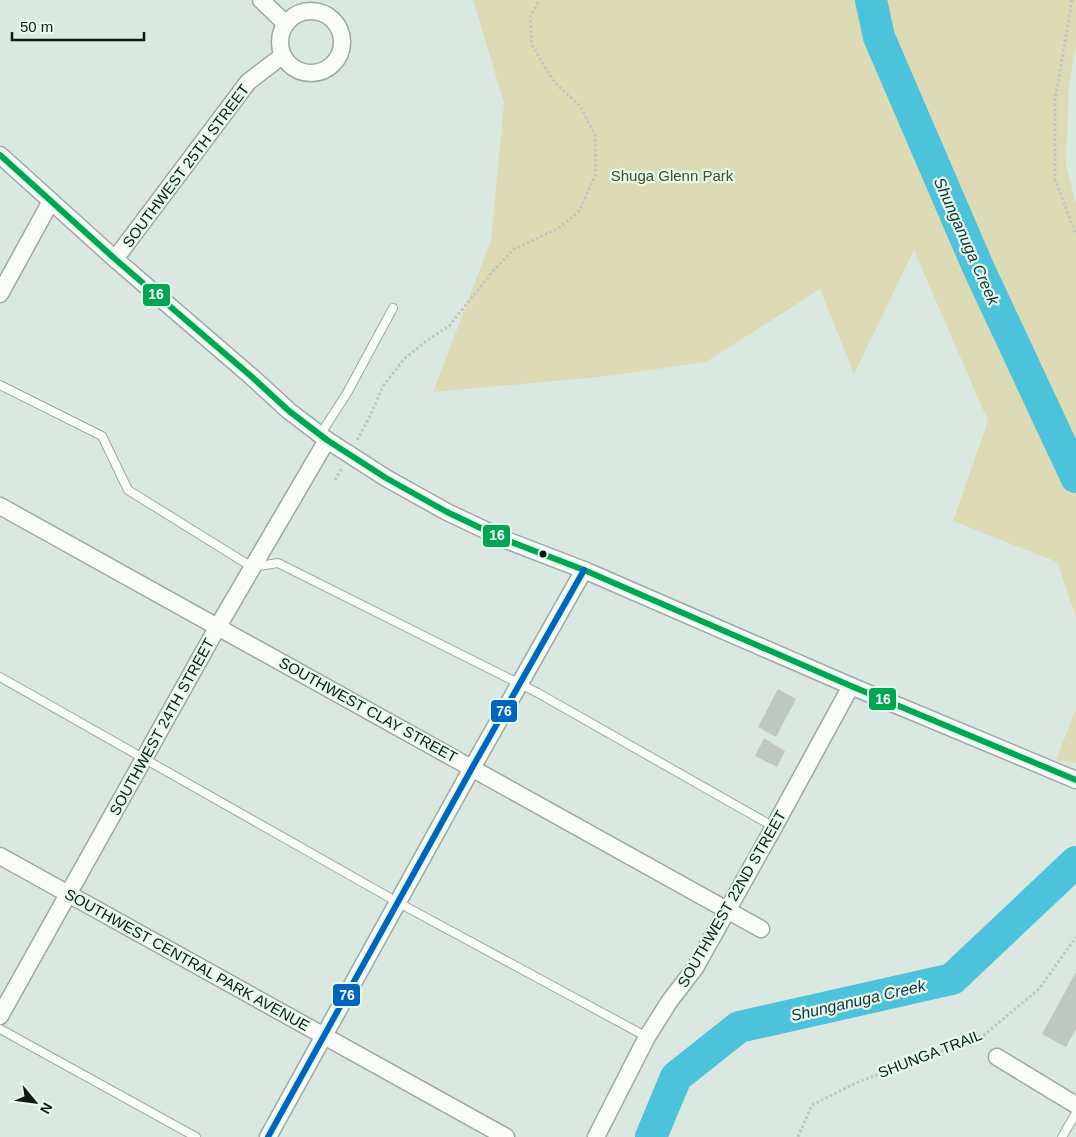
<svg xmlns="http://www.w3.org/2000/svg" width="1076" height="1137" viewBox="0 0 1076 1137" font-family="Helvetica,sans-serif">
  <rect width="100%" height="100%" fill="#dbe8e1"/>
  <g fill="#dddbb5">
    <polygon points="473,0 1076,0 1076,44 1069,86 1066,165 1076,204 1076,617 1057,562 953,521 988,421 914,250 854,374 820,289 706,362 599,377 433,392 491,240 504,103"/>
    <polygon points="1076,709 1076,763 1056,760"/>
  </g>
  <g fill="none" stroke-linecap="round" stroke-linejoin="round">
    <g stroke="#4dc2db" stroke-width="32">
      <polyline points="871,0 879,37 978,267 1076,477"/>
      <polyline points="651,1137 676,1077 739,1027 952,979 1076,862"/>
    </g>
  </g>
  <g fill="#bfc7c0">
    <polygon points="778,689 796,699 776,737 758,727"/>
    <polygon points="764,738 785,751 777,767 755,756"/>
    <polygon points="1076,972 1076,1029 1066,1047 1042,1034"/>
  </g>
  <g fill="none" stroke-linecap="round" stroke-linejoin="round">
    <g stroke="#9ea8a2" stroke-width="10">
      <g id="service">
        <polyline points="0,385 102,436 128,490 252,567 278,563 538,693 774,827"/>
        <polyline points="320,435 347,393 393,308"/>
        <polyline points="0,677 399,903 647,1037"/>
        <polyline points="0,1029 196,1137"/>
        <polyline points="1062,1137 1076,1113"/>
      </g>
    </g>
    <g stroke="#9ea8a2" stroke-width="19">
      <g id="minor">
        <polyline points="261,0 286,24"/>
        <circle cx="311" cy="42" r="31"/>
        <polyline points="0,155 115,259 252,377 289,411 327,440 386,478 447,512 506,540 584,570 851,686 1076,780"/>
        <polyline points="115,259 248,82 282,56"/>
        <polyline points="0,294 51,201"/>
        <polyline points="0,506 761,929"/>
        <polyline points="0,856 506,1137"/>
        <polyline points="0,1016 217,628 327,440"/>
        <polyline points="997,1057 1076,1105"/>
        <polyline points="268,1137 472,768 584,570"/>
        <polyline points="596,1137 647,1037 669,1002 695,968 774,827 851,686"/>
      </g>
    </g>
    <g stroke="#c1c6c3" stroke-width="3" stroke-dasharray="2.5 2.5" stroke-linecap="butt">
      <polyline points="1072,0 1055,100 1055,179 1076,235"/>
      <polyline points="357,440 370,416 383,386 404,359 425,342 449,326 494,270 514,249 559,228 579,211 596,174 595,135 580,106 554,82 532,45 530,17 539,0"/>
      <polyline points="335,480 342,468"/>
      <polyline points="798,1137 812,1105 858,1082 984,1035 1039,989 1076,937"/>
    </g>
    <use href="#service" stroke="#fafcfa" stroke-width="8"/>
    <use href="#minor" stroke="#fafcfa" stroke-width="16"/>
    <g stroke="#e3fbed" stroke-width="10">
      <polyline id="bus-1" points="0,155 115,259 252,377 289,411 327,440 386,478 447,512 506,540 584,570 851,686 1076,780"/>
    </g>
    <g stroke="#e3fbed" stroke-width="10">
      <polyline id="bus-2" points="268,1137 472,768 584,570"/>
    </g>
    <use href="#bus-1" stroke="#00a651" stroke-width="6"/>
    <use href="#bus-2" stroke="#0065bd" stroke-width="6"/>
  </g>
  <circle fill="#111914" stroke="#e3fbed" stroke-width="2" cx="543" cy="554" r="4.5"/>
  <g text-anchor="middle" stroke-width="4.5" stroke-linejoin="round" paint-order="stroke">
    <g font-size="15" fill="#111914" stroke="#e3fbed">
      <text transform="translate(186 166) rotate(-53)" y="5">SOUTHWEST 25TH STREET</text>
      <text transform="translate(368 710) rotate(29)" y="5">SOUTHWEST CLAY STREET</text>
      <text transform="translate(162 727) rotate(-61)" y="5">SOUTHWEST 24TH STREET</text>
      <text transform="translate(732 899) rotate(-60)" y="5">SOUTHWEST 22ND STREET</text>
      <text transform="translate(187 960) rotate(29)" y="5">SOUTHWEST CENTRAL PARK AVENUE</text>
      <text transform="translate(930 1054) rotate(-21)" y="5">SHUNGA TRAIL</text>
    </g>
    <g font-size="15" fill="#51481c" stroke="#e3fbed">
      <text x="672" y="181">Shuga Glenn Park</text>
    </g>
    <g font-size="16" font-style="italic" fill="#192f37" stroke="#e3fbed">
      <text transform="translate(967 241) rotate(66)" y="6">Shunganuga Creek</text>
      <text transform="translate(858 1000) rotate(-13)" y="6">Shunganuga Creek</text>
    </g>
  </g>
  <g stroke="#e3fbed" stroke-width="2">
    <rect x="142" y="283" width="29" height="24" rx="5" fill="#00a651"/>
    <rect x="482" y="524" width="29" height="24" rx="5" fill="#00a651"/>
    <rect x="868" y="687" width="29" height="24" rx="5" fill="#00a651"/>
    <rect x="490" y="699" width="28" height="24" rx="5" fill="#0065bd"/>
    <rect x="332" y="983" width="29" height="24" rx="5" fill="#0065bd"/>
  </g>
  <g font-size="14" text-anchor="middle" font-weight="bold" fill="#fff">
    <text x="156" y="299">16</text>
    <text x="497" y="540">16</text>
    <text x="883" y="704">16</text>
    <text x="504" y="716">76</text>
    <text x="347" y="1000">76</text>
  </g>
  <g transform="translate(35 1102) rotate(119)" stroke="#e3fbed" stroke-width="4" paint-order="stroke">
  <path d="M0-4L9 19L0 12L-9 19Z" fill="#111914"/>
  <text y="-8" font-size="14" font-weight="bold" text-anchor="middle" fill="#111914">N</text>
  </g>
  <path d="M12 32v8h132v-8" fill="none" stroke="#111914" stroke-width="2.5"/>
  <text x="20" y="32" font-size="15" fill="#111914" stroke="#e3fbed" stroke-width="4" paint-order="stroke">50 m</text>
</svg>
